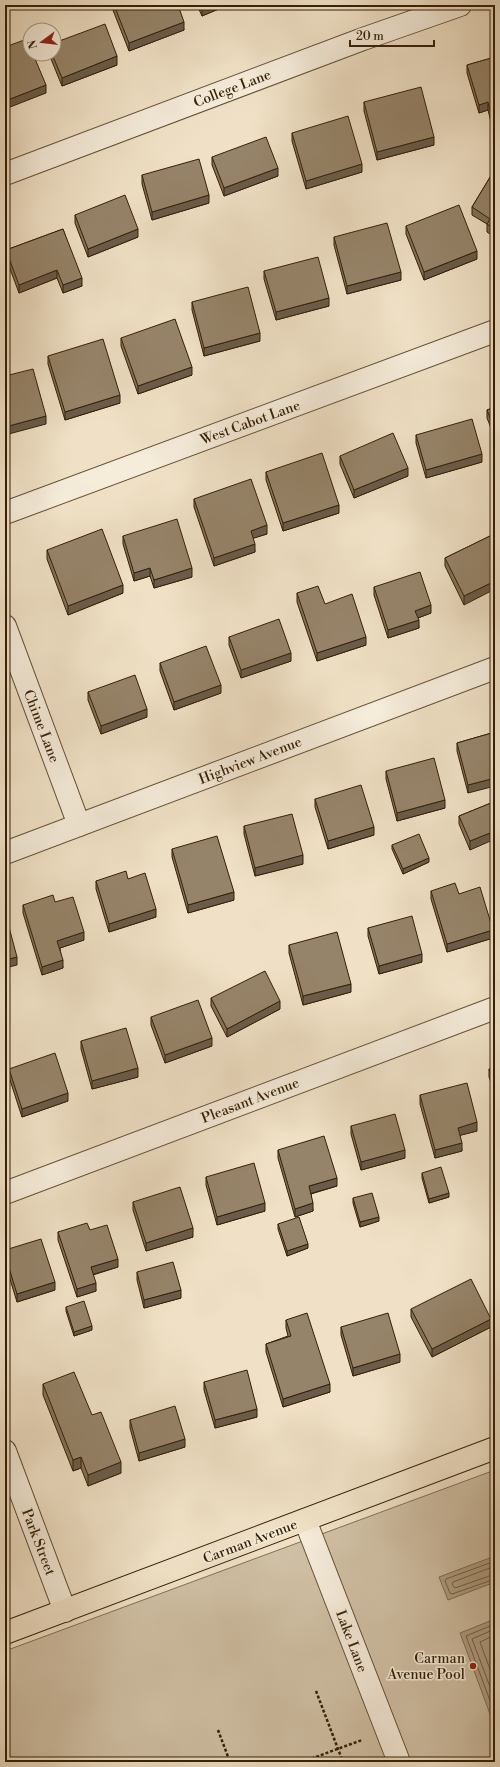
<svg xmlns="http://www.w3.org/2000/svg" width="500" height="1767" viewBox="0 0 500 1767" font-family="'Libre Bodoni',serif">
  <rect width="100%" height="100%" fill="#f0e1c6"/>
  <filter id="stains"><feTurbulence type="fractalNoise" baseFrequency=".005" numOctaves="4"/><feColorMatrix values="0 0 0 0 .2 0 0 0 0 .09 0 0 0 0 .02 0 0 0 .5 -.17"/></filter>
  <radialGradient id="worn" r=".72"><stop offset=".6" stop-color="#630" stop-opacity="0"/><stop offset="1" stop-color="#630" stop-opacity=".3"/></radialGradient>
  <polygon fill="#d0c0a5" stroke="#827056" points="495,1470 495,1762 5,1762 5,1651"/>
  <g fill="#b09f85" stroke="#7f6c52">
    <polygon points="495,1556 495,1582 448,1600 439,1577"/>
    <polygon points="495,1619 495,1721 493,1722 460,1633"/>
  </g>
  <g fill="none" stroke-linecap="round" stroke-linejoin="round">
    <g stroke="#725f46" stroke-width="1">
      <polyline points="495,1561 446,1579 445,1581 450,1593 452,1594 495,1579"/>
      <polyline points="495,1566 453,1582 452,1584 455,1588 495,1574"/>
      <polyline points="495,1624 466,1636 495,1714"/>
      <polyline points="495,1629 472,1639 495,1700"/>
      <polyline points="495,1635 480,1642 495,1683"/>
    </g>
    <g stroke="#645036" stroke-width="24">
      <g id="minor">
        <polyline points="5,174 363,39 460,5"/>
        <polyline points="5,513 495,331"/>
        <polyline points="5,626 79,825"/>
        <polyline points="5,853 495,668"/>
        <polyline points="5,1193 495,1008"/>
        <polyline points="5,1451 65,1611"/>
        <polyline points="305,1520 399,1762"/>
      </g>
    </g>
    <g stroke="#351f06" stroke-width="24">
      <polyline id="major" points="5,1633 495,1448"/>
    </g>
    <g stroke="#351f06" stroke-width="2.5" stroke-dasharray="3 2" stroke-linecap="butt">
      <polyline points="316,1691 343,1762"/>
      <polyline points="218,1730 230,1762"/>
      <polyline points="302,1762 362,1740"/>
    </g>
    <use href="#minor" stroke="#f5ecda" stroke-width="22"/>
    <use href="#major" stroke="#f0e1c6" stroke-width="22"/>
  </g>
  <g fill="#81725b" stroke="#351f06">
    <polygon points="111,5 178,5 184,30 129,51"/>
    <polygon points="197,5 228,5 202,16"/>
    <polygon points="49,54 54,54 117,65 62,86"/>
    <polygon points="495,57 492,126 488,110 479,113 467,73 467,65"/>
    <polygon points="364,102 434,145 377,160 364,111"/>
    <polygon points="292,133 362,172 306,189 292,141"/>
    <polygon points="212,157 278,176 224,196 212,165"/>
    <polygon points="495,169 495,237 487,232 487,224 472,215 472,207"/>
    <polygon points="142,175 209,203 152,220 142,184"/>
    <polygon points="75,215 138,237 88,257 75,223"/>
    <polygon points="406,226 477,259 424,280 406,234"/>
    <polygon points="63,229 82,286 63,293 57,278 19,293 6,258 6,250"/>
    <polygon points="334,237 401,280 347,294 334,245"/>
    <polygon points="264,271 329,306 276,320 264,279"/>
    <polygon points="192,302 260,341 204,356 192,310"/>
    <polygon points="121,338 192,375 138,394 121,346"/>
    <polygon points="48,356 120,403 65,420 48,364"/>
    <polygon points="495,407 495,438 487,418 487,410"/>
    <polygon points="416,435 482,462 426,478 416,443"/>
    <polygon points="340,456 408,476 354,498 340,464"/>
    <polygon points="266,472 339,513 283,531 266,480"/>
    <polygon points="194,499 267,534 253,538 255,552 214,566 194,507"/>
    <polygon points="123,536 192,577 154,588 150,576 134,581 123,544"/>
    <polygon points="490,536 464,605 445,566 445,558"/>
    <polygon points="47,550 123,593 68,615 47,559"/>
    <polygon points="374,587 431,613 418,618 419,628 388,638 374,595"/>
    <polygon points="297,593 366,645 317,661 297,602"/>
    <polygon points="229,637 291,661 241,678 229,645"/>
    <polygon points="160,663 221,693 174,710 160,671"/>
    <polygon points="88,692 147,717 101,734 88,700"/>
    <polygon points="495,732 468,793 457,751 457,743"/>
    <polygon points="386,771 445,808 397,821 386,779"/>
    <polygon points="315,799 374,835 328,849 315,807"/>
    <polygon points="491,803 470,850 459,824 459,816"/>
    <polygon points="244,826 303,864 255,876 244,834"/>
    <polygon points="392,845 429,862 403,874 392,849"/>
    <polygon points="172,849 234,900 188,913 172,857"/>
    <polygon points="128,879 156,917 109,932 96,889 96,881"/>
    <polygon points="431,891 493,938 447,952 431,899"/>
    <polygon points="55,902 84,940 60,948 63,968 42,975 23,913 23,905"/>
    <polygon points="368,928 422,962 379,974 368,936"/>
    <polygon points="289,945 351,992 303,1005 289,953"/>
    <polygon points="211,998 280,1009 227,1037 211,1006"/>
    <polygon points="151,1017 212,1046 165,1063 151,1025"/>
    <polygon points="81,1041 138,1077 92,1089 81,1049"/>
    <polygon points="495,1067 495,1094 489,1077 489,1069"/>
    <polygon points="9,1069 68,1101 22,1117 9,1077"/>
    <polygon points="420,1095 477,1131 460,1135 462,1151 435,1158 420,1104"/>
    <polygon points="351,1126 405,1158 361,1170 351,1134"/>
    <polygon points="278,1150 337,1186 311,1194 313,1211 295,1217 278,1158"/>
    <polygon points="422,1173 449,1197 429,1203 422,1178"/>
    <polygon points="206,1177 265,1211 217,1225 206,1185"/>
    <polygon points="353,1198 379,1221 360,1227 353,1203"/>
    <polygon points="133,1202 193,1237 146,1251 133,1210"/>
    <polygon points="278,1224 308,1248 287,1256 278,1229"/>
    <polygon points="90,1230 118,1267 93,1275 96,1291 77,1297 58,1240 58,1232"/>
    <polygon points="5,1250 55,1290 17,1302 5,1263"/>
    <polygon points="137,1272 181,1298 144,1308 137,1280"/>
    <polygon points="66,1307 92,1330 74,1336 66,1311"/>
    <polygon points="411,1309 491,1327 432,1357 411,1317"/>
    <polygon points="286,1320 330,1392 283,1407 266,1352 266,1344 288,1336 286,1328"/>
    <polygon points="341,1327 400,1362 353,1376 341,1335"/>
    <polygon points="204,1382 257,1417 215,1428 204,1390"/>
    <polygon points="43,1384 92,1415 121,1473 88,1486 81,1468 73,1471 43,1395"/>
    <polygon points="130,1420 185,1447 139,1461 130,1428"/>
  </g>
  <g fill="#695c4a" stroke="#351f06">
    <polygon points="208,5 228,5 202,16 202,8"/>
    <polygon points="184,22 184,30 129,51 129,43"/>
    <polygon points="117,56 117,65 62,86 62,78"/>
    <polygon points="46,85 46,93 5,109 5,101"/>
    <polygon points="488,102 488,110 479,113 479,105"/>
    <polygon points="495,117 495,125 492,126 492,118"/>
    <polygon points="434,137 434,145 377,160 377,152"/>
    <polygon points="362,164 362,172 306,189 306,181"/>
    <polygon points="278,168 278,176 224,196 224,188"/>
    <polygon points="209,195 209,203 152,220 152,212"/>
    <polygon points="138,229 138,237 88,257 88,249"/>
    <polygon points="477,251 477,259 424,280 424,272"/>
    <polygon points="57,270 57,278 19,293 19,285"/>
    <polygon points="401,272 401,280 347,294 347,286"/>
    <polygon points="82,278 82,286 63,293 63,285"/>
    <polygon points="329,298 329,306 276,320 276,312"/>
    <polygon points="7,301 7,309 5,310 5,302"/>
    <polygon points="260,333 260,341 204,356 204,348"/>
    <polygon points="192,367 192,375 138,394 138,386"/>
    <polygon points="120,395 120,403 65,420 65,412"/>
    <polygon points="46,416 46,424 5,435 5,427"/>
    <polygon points="482,454 482,462 426,478 426,470"/>
    <polygon points="408,468 408,476 354,498 354,490"/>
    <polygon points="339,505 339,513 283,531 283,523"/>
    <polygon points="267,525 267,534 251,539 251,531"/>
    <polygon points="255,544 255,552 214,566 214,558"/>
    <polygon points="150,568 150,576 134,581 134,573"/>
    <polygon points="192,568 192,577 154,588 154,580"/>
    <polygon points="495,581 495,589 464,605 464,596"/>
    <polygon points="123,585 123,593 68,615 68,606"/>
    <polygon points="431,605 431,613 415,619 415,611"/>
    <polygon points="419,620 419,628 388,638 388,630"/>
    <polygon points="366,637 366,645 317,661 317,653"/>
    <polygon points="291,653 291,661 241,678 241,670"/>
    <polygon points="221,685 221,693 174,710 174,702"/>
    <polygon points="147,709 147,717 101,734 101,726"/>
    <polygon points="8,766 8,774 5,775 5,767"/>
    <polygon points="495,778 495,786 468,793 468,785"/>
    <polygon points="445,800 445,808 397,821 397,813"/>
    <polygon points="374,827 374,835 328,849 328,841"/>
    <polygon points="495,831 495,839 470,850 470,841"/>
    <polygon points="303,855 303,864 255,876 255,868"/>
    <polygon points="429,858 429,862 403,874 403,869"/>
    <polygon points="234,892 234,900 188,913 188,905"/>
    <polygon points="156,909 156,917 109,932 109,924"/>
    <polygon points="493,930 493,938 447,952 447,944"/>
    <polygon points="84,932 84,940 57,949 57,941"/>
    <polygon points="422,954 422,962 379,974 379,966"/>
    <polygon points="17,957 17,965 5,968 5,960"/>
    <polygon points="63,960 63,968 42,975 42,967"/>
    <polygon points="351,984 351,992 303,1005 303,996"/>
    <polygon points="280,1001 280,1009 227,1037 227,1029"/>
    <polygon points="212,1038 212,1046 165,1063 165,1055"/>
    <polygon points="138,1068 138,1077 92,1089 92,1081"/>
    <polygon points="68,1093 68,1101 22,1117 22,1109"/>
    <polygon points="477,1122 477,1131 458,1136 458,1128"/>
    <polygon points="462,1143 462,1151 435,1158 435,1150"/>
    <polygon points="405,1150 405,1158 361,1170 361,1162"/>
    <polygon points="337,1178 337,1186 309,1194 309,1186"/>
    <polygon points="449,1193 449,1197 429,1203 429,1199"/>
    <polygon points="265,1203 265,1211 217,1225 217,1217"/>
    <polygon points="313,1203 313,1211 295,1217 295,1209"/>
    <polygon points="379,1217 379,1221 360,1227 360,1222"/>
    <polygon points="193,1228 193,1237 146,1251 146,1243"/>
    <polygon points="308,1244 308,1248 287,1256 287,1251"/>
    <polygon points="118,1259 118,1267 91,1275 91,1267"/>
    <polygon points="55,1282 55,1290 17,1302 17,1294"/>
    <polygon points="96,1283 96,1291 77,1297 77,1289"/>
    <polygon points="181,1290 181,1298 144,1308 144,1300"/>
    <polygon points="491,1319 491,1327 432,1357 432,1349"/>
    <polygon points="92,1326 92,1330 74,1336 74,1332"/>
    <polygon points="400,1354 400,1362 353,1376 353,1368"/>
    <polygon points="330,1384 330,1392 283,1407 283,1399"/>
    <polygon points="257,1409 257,1417 215,1428 215,1420"/>
    <polygon points="185,1439 185,1447 139,1461 139,1453"/>
    <polygon points="81,1457 81,1468 73,1471 73,1460"/>
    <polygon points="121,1462 121,1473 88,1486 88,1475"/>
  </g>
  <g fill="#96846a" stroke="#351f06">
    <polygon points="114,5 178,5 184,22 129,43"/>
    <polygon points="200,5 208,5 202,8"/>
    <polygon points="105,24 117,56 62,78 52,54 54,54 54,43"/>
    <polygon points="27,39 30,45 30,54 33,54 46,85 5,101 5,47"/>
    <polygon points="495,57 495,117 492,118 488,102 479,105 467,65"/>
    <polygon points="421,87 434,137 377,152 364,102"/>
    <polygon points="348,116 362,164 306,181 292,133"/>
    <polygon points="266,137 278,168 224,188 212,157"/>
    <polygon points="199,159 209,195 152,212 142,175"/>
    <polygon points="495,169 495,229 487,224 490,219 472,207"/>
    <polygon points="125,195 138,229 88,249 75,215"/>
    <polygon points="459,205 477,251 424,272 406,226"/>
    <polygon points="387,223 401,272 347,286 334,237"/>
    <polygon points="63,229 82,278 63,285 57,270 19,285 6,250"/>
    <polygon points="318,257 329,298 276,312 264,271"/>
    <polygon points="248,287 260,333 204,348 192,302"/>
    <polygon points="5,292 7,301 5,302"/>
    <polygon points="175,319 192,367 138,386 121,338"/>
    <polygon points="103,339 120,395 65,412 48,356"/>
    <polygon points="33,369 46,416 5,427 5,376"/>
    <polygon points="495,407 495,430 487,410"/>
    <polygon points="472,419 482,454 426,470 416,435"/>
    <polygon points="393,433 408,468 354,490 340,456"/>
    <polygon points="322,453 339,505 283,523 266,472"/>
    <polygon points="251,479 267,525 251,531 255,544 214,558 194,499"/>
    <polygon points="177,519 192,568 154,580 150,568 134,573 123,536"/>
    <polygon points="102,529 123,585 68,606 47,550"/>
    <polygon points="490,536 495,547 495,581 464,596 445,558"/>
    <polygon points="420,572 431,605 415,611 419,620 388,630 374,587"/>
    <polygon points="318,586 325,604 352,594 366,637 317,653 297,593"/>
    <polygon points="279,619 291,653 241,670 229,637"/>
    <polygon points="206,646 221,685 174,702 160,663"/>
    <polygon points="135,675 147,709 101,726 88,692"/>
    <polygon points="495,732 495,778 468,785 457,743"/>
    <polygon points="434,758 445,800 397,813 386,771"/>
    <polygon points="5,759 8,766 5,767"/>
    <polygon points="361,785 374,827 328,841 315,799"/>
    <polygon points="491,803 495,814 495,831 470,841 459,816"/>
    <polygon points="292,814 303,855 255,868 244,826"/>
    <polygon points="419,834 429,858 403,869 392,845"/>
    <polygon points="217,836 234,892 188,905 172,849"/>
    <polygon points="126,871 128,879 145,873 156,909 109,924 96,881"/>
    <polygon points="455,883 459,894 480,887 493,930 447,944 431,891"/>
    <polygon points="53,895 55,902 73,897 84,932 57,941 63,960 42,967 23,905"/>
    <polygon points="5,916 6,916 17,957 5,960"/>
    <polygon points="412,916 422,954 379,966 368,928"/>
    <polygon points="337,932 351,984 303,996 289,945"/>
    <polygon points="265,971 280,1001 227,1029 211,998"/>
    <polygon points="198,1000 212,1038 165,1055 151,1017"/>
    <polygon points="126,1028 138,1068 92,1081 81,1041"/>
    <polygon points="55,1053 68,1093 22,1109 9,1069"/>
    <polygon points="495,1067 495,1085 489,1069"/>
    <polygon points="467,1083 477,1122 458,1128 462,1143 435,1150 420,1095"/>
    <polygon points="395,1114 405,1150 361,1162 351,1126"/>
    <polygon points="324,1136 337,1178 309,1186 313,1203 295,1209 278,1150"/>
    <polygon points="254,1163 265,1203 217,1217 206,1177"/>
    <polygon points="441,1167 449,1193 429,1199 422,1173"/>
    <polygon points="180,1187 193,1228 146,1243 133,1202"/>
    <polygon points="372,1193 379,1217 360,1222 353,1198"/>
    <polygon points="299,1217 308,1244 287,1251 278,1224"/>
    <polygon points="87,1223 90,1230 107,1225 118,1259 91,1267 96,1283 77,1289 58,1232"/>
    <polygon points="41,1239 55,1282 17,1294 5,1255 5,1250"/>
    <polygon points="173,1262 181,1290 144,1300 137,1272"/>
    <polygon points="471,1279 491,1319 432,1349 411,1309"/>
    <polygon points="84,1301 92,1326 74,1332 66,1307"/>
    <polygon points="307,1313 330,1384 283,1399 266,1344 291,1336 286,1320"/>
    <polygon points="388,1313 400,1354 353,1368 341,1327"/>
    <polygon points="247,1370 257,1409 215,1420 204,1382"/>
    <polygon points="74,1372 92,1415 101,1412 121,1462 88,1475 81,1457 73,1460 43,1384"/>
    <polygon points="175,1406 185,1439 139,1453 130,1420"/>
  </g>
  <circle fill="#8f2418" stroke="#f5ecda" stroke-width="1.5" cx="473" cy="1666" r="4"/>
  <g text-anchor="middle" stroke-width="3" stroke-linejoin="round" paint-order="stroke">
    <g font-size="14" fill="#351f06" stroke="#f5ecda">
      <text transform="translate(232 88) rotate(-21)" y="5">College Lane</text>
      <text transform="translate(250 422) rotate(-20)" y="5">West Cabot Lane</text>
      <text transform="translate(42 726) rotate(69)" y="5">Chime Lane</text>
      <text transform="translate(250 760) rotate(-21)" y="5">Highview Avenue</text>
      <text transform="translate(250 1100) rotate(-21)" y="5">Pleasant Avenue</text>
      <text transform="translate(250 1541) rotate(-21)" y="5">Carman Avenue</text>
      <text transform="translate(39 1542) rotate(69)" y="5">Park Street</text>
      <text transform="translate(352 1641) rotate(69)" y="5">Lake Lane</text>
    </g>
    <g font-size="14" fill="#351f06" stroke="#f5ecda" text-anchor="end">
      <text x="465" y="1663">Carman<tspan x="465" dy="16">Avenue Pool</tspan></text>
    </g>
  </g>
  <rect width="500" height="1767" fill="none" stroke="#f0e1c6" stroke-width="20"/>
  <rect x="6" y="6" width="488" height="1755" fill="none" stroke="#351f06" stroke-width="2"/>
  <rect x="10" y="10" width="480" height="1747" fill="none" stroke="#351f06"/>
  <g transform="translate(42 42) rotate(255)"><circle r="19" fill="#f5ecda" stroke="#a89a85"/>
  <path d="M0-3L7 15L0 10L-7 15Z" fill="#8f2418"/>
  <text y="-6" font-size="11" font-weight="bold" text-anchor="middle" fill="#351f06">N</text>
  </g>
  <path d="M350 40v6h84v-6" fill="none" stroke="#351f06" stroke-width="2"/>
  <text x="356" y="40" font-size="12" fill="#351f06" stroke="#f5ecda" stroke-width="3" paint-order="stroke">20 m</text>
  <rect width="100%" height="100%" filter="url(#stains)"/>
  <rect width="100%" height="100%" fill="url(#worn)"/>
</svg>
